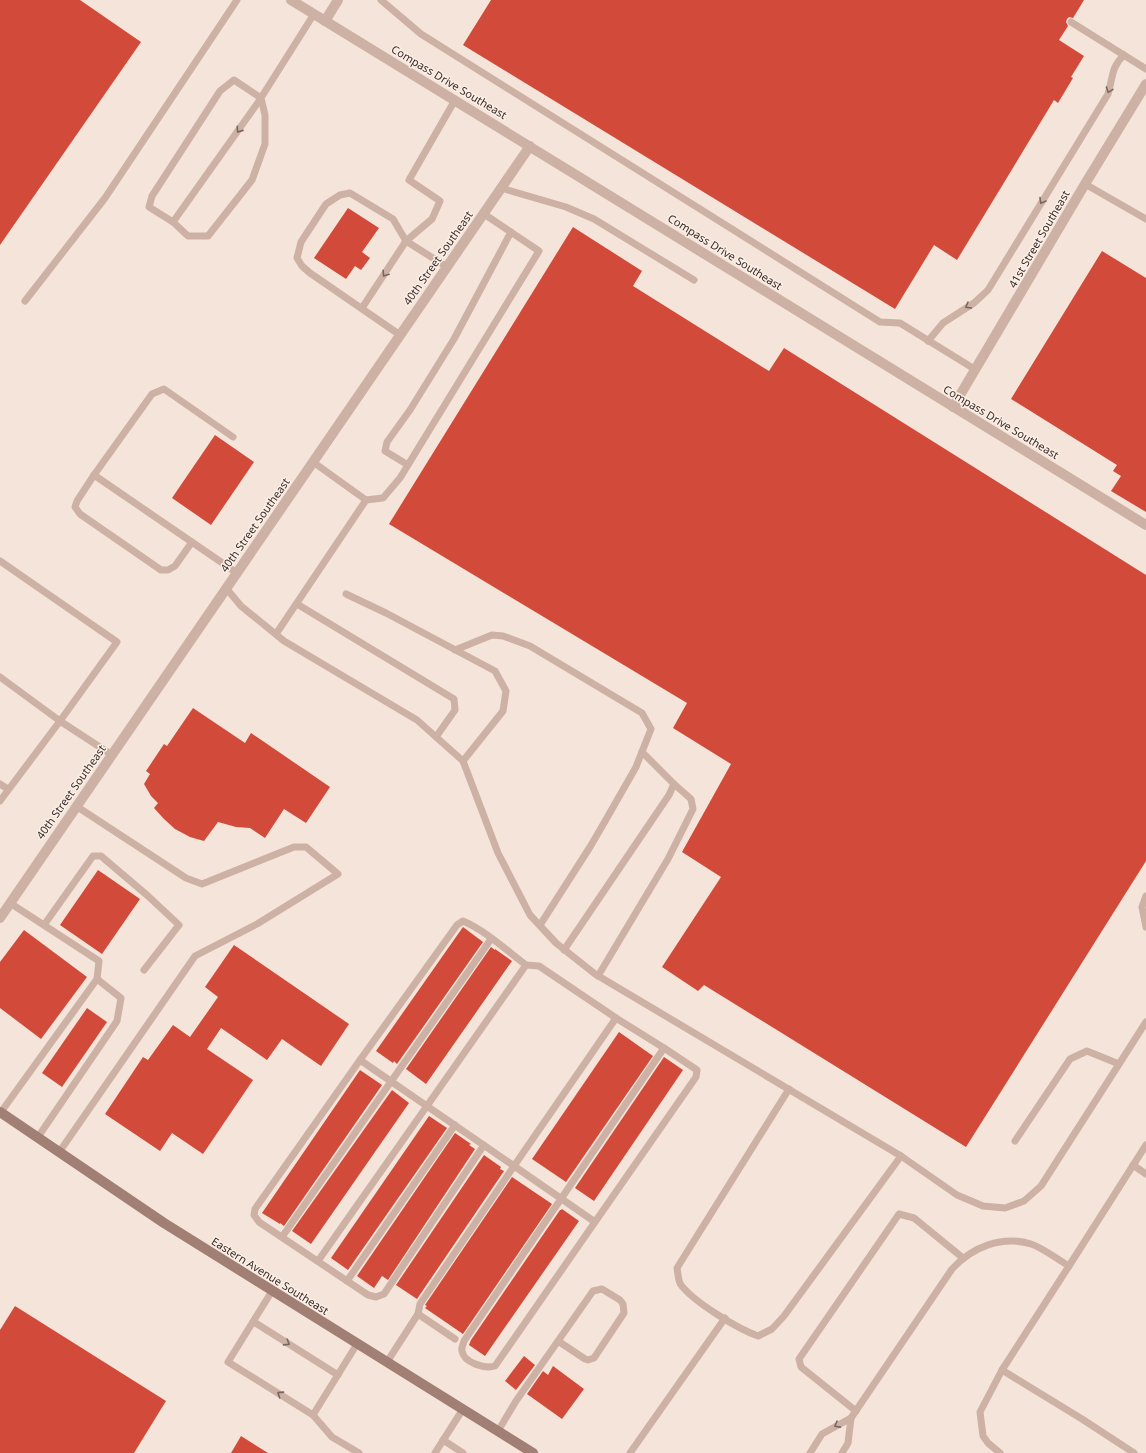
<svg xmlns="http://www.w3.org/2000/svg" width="1146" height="1453" viewBox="0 0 1146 1453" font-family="'Noto Sans',sans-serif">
  <rect width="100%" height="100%" fill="#f4e4d9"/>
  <g fill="#d24a39">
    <polygon points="0,0 80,0 141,42 0,245"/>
    <polygon points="491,0 1084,0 1073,18 1069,17 1067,19 1066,22 1068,26 1059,40 1084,56 1071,77 1073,78 1058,103 1054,100 957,260 934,245 895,309 463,45"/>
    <polygon points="348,208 379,228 362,252 370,258 361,270 355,266 346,279 314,258"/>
    <polygon points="573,227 642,271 633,286 769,371 784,348 1146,575 1146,861 966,1147 704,985 698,991 662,967 721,877 682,852 731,764 673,728 687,703 389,524"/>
    <polygon points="1102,251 1146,278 1146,512 1111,491 1121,476 1113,471 1117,465 1011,399"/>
    <polygon points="215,435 254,462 211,525 172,498"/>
    <polygon points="193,708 245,743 251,733 330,787 306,823 284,809 265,838 250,828 236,827 218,822 204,841 190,837 175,829 164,819 154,808 158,803 151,796 144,784 150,774 146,771 164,744 167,746"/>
    <polygon points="98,870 140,899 102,954 60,925"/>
    <polygon points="463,927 483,942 397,1064 394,1061 393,1063 376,1051"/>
    <polygon points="24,930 87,977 41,1039 0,1008 0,962"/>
    <polygon points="234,945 349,1024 321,1066 282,1039 267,1060 221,1028 207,1049 253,1080 203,1154 172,1133 160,1151 105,1114 143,1057 148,1060 173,1025 190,1037 218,997 205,987"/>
    <polygon points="491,947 495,950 495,949 512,961 426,1084 406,1069"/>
    <polygon points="87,1008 107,1022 62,1087 42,1073"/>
    <polygon points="619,1032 653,1056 566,1182 532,1159"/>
    <polygon points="664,1057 683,1070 594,1201 575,1188"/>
    <polygon points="360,1070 382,1085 284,1226 280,1223 280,1224 262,1213"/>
    <polygon points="392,1090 409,1103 311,1244 292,1231"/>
    <polygon points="429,1116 447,1128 348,1270 331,1258"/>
    <polygon points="455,1133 471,1144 469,1145 475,1149 388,1280 382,1276 374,1288 357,1276"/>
    <polygon points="484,1155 501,1167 500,1169 504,1171 417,1299 396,1285"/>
    <polygon points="512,1177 552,1204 463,1334 425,1308 427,1306 425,1305"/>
    <polygon points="562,1209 579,1221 485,1356 469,1345 471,1340 560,1210 561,1210"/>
    <polygon points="15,1306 166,1401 134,1453 0,1453 0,1330"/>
    <polygon points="524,1356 535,1365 516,1390 505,1381"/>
    <polygon points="553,1366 584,1389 562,1419 527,1394 543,1371 548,1375"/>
    <polygon points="241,1436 268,1453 231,1453"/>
  </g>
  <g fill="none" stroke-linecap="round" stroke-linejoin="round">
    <g stroke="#cdb1a4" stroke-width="7">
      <polyline points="381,0 421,34 880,322 900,323 976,370"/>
      <polyline points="1071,22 1146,69"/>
      <polygon points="234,80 261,98 265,115 265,144 252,180 208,236 188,236 173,222 149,207 152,196 220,91"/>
      <polyline points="1085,184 1146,219"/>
      <polyline points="501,188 566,207 594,219 694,280"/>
      <polyline points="173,222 259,101 314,14"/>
      <polyline points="25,301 105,198 237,0"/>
      <polyline points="362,308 406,241 432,219 440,201 409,180 455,100"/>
      <polyline points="400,335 310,273 302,266 297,258 301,242 326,204 340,195 350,193 393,219 406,241 447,267"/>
      <path d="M928,341L943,323L974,303L988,290L1108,94C1113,78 1111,67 1124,55"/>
      <polyline points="233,437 164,389 152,394 94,475 237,573"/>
      <polyline points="313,462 366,500"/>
      <polyline points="408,465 385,451 387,442 410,410 454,339 511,232"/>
      <polyline points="94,475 77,501 75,507 80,514 161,570 168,570 175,566 192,542"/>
      <polyline points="0,561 117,642 60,721 0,677"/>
      <polyline points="226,588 241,606 284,641 417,720 463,761"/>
      <polyline points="346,594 386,613 495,671 506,691 503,711 463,761 498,853 530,915 556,943 595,974 901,1156 957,1195 983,1206 1005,1208 1024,1201 1041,1186 1146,1022"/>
      <polyline points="297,604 454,699 455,710 436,737"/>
      <polyline points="276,634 366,500 383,498 400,478 539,251 484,214"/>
      <polyline points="455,650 492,635 503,636 530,646 642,713 651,729 636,767 604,823 590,847 540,925"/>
      <polyline points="0,784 8,789"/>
      <polyline points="0,801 60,721 112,755"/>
      <polyline points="1146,896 1142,907 1146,927"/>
      <polyline points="44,925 93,856 101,856 148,896 179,925 144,970"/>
      <polyline points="564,950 669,795 674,784 642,752"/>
      <polyline points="526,965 539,966 616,1018"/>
      <polyline points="598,976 668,859 693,809 691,799 674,784"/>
      <path d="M789,1089L677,1268C678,1273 678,1281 681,1285C694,1302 738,1329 758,1336L772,1329L784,1316L901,1156"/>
      <polyline points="1,1112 97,979 99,961 10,903"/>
      <polyline points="38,1137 117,1021 121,998 97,979"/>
      <polyline points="1015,1141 1070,1059 1087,1051 1119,1064"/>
      <polyline points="484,1145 384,1294 376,1297 368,1295 259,1222 254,1215 255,1209 360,1060 514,1166 616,1018 664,1048"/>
      <polyline points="60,1151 195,956 257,924 338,874 306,847 294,847 202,884 186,878 76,806"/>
      <polyline points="1133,1165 1146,1174"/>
      <polyline points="282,1237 491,939"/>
      <path d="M318,1261L526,965C506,950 486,931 463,921L457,925L360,1060"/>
      <polyline points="347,1281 455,1125"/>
      <polyline points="272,1291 228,1362 313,1415"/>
      <path d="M418,1314L420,1304L514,1166L595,1222L495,1366C485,1369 464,1363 462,1351C461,1348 463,1345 464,1341L664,1048L697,1070L696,1077L595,1222"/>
      <polyline points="254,1322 338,1375"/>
      <polyline points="357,1344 313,1415 332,1437 359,1453"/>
      <polyline points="387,1362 418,1314 455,1339"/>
      <polyline points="1002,1370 1082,1419 1134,1453"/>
      <polyline points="856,1411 801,1367 799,1359 899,1214 914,1218 963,1258"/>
      <path d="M851,1418L952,1269C972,1247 1002,1235 1031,1244C1043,1248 1057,1259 1069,1266L1146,1145"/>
      <polyline points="498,1431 516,1401 593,1291 602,1289 620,1300 623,1304 624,1313 594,1358 588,1360 585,1359 558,1341"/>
      <polyline points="443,1440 463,1453"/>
      <polyline points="435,1453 463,1409"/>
      <polyline points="630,1453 725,1318"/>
      <polyline points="810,1453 822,1434 851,1418 848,1443 842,1453"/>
      <polyline points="1000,1453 988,1443 983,1436 980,1412 1002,1370 1069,1266"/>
    </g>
    <g stroke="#cdb1a4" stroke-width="10">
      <polyline points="291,0 1146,525"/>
      <polyline points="325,21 338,0"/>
      <polyline points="953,407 1085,184 1146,84"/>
    </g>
    <polyline stroke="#cdb1a4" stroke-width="10" points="0,918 530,146"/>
    <polyline stroke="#a17f75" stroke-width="10" points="0,1112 164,1223 533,1453"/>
  </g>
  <defs><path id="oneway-chevron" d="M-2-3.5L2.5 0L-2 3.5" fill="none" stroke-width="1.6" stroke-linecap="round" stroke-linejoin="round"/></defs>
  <g stroke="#7b665f">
    <use href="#oneway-chevron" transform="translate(1109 90) rotate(110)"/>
    <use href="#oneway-chevron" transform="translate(239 130) rotate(125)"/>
    <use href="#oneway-chevron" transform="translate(1042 201) rotate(121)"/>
    <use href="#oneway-chevron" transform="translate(385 274) rotate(123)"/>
    <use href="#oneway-chevron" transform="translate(968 306) rotate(150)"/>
    <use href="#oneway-chevron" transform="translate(287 1343) rotate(32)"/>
    <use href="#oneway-chevron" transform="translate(280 1394) rotate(-147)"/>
    <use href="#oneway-chevron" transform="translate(837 1425) rotate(151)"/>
  </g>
  <g text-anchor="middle" stroke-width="3" stroke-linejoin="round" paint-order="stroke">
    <g font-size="11" fill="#382926" stroke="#fbefe6">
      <text transform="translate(449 82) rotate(31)" y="4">Compass Drive Southeast</text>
      <text transform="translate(1039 239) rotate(-60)" y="4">41st Street Southeast</text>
      <text transform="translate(725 252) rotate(32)" y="4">Compass Drive Southeast</text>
      <text transform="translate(438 258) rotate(-55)" y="4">40th Street Southeast</text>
      <text transform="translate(1001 422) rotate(31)" y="4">Compass Drive Southeast</text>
      <text transform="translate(255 525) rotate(-55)" y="4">40th Street Southeast</text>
      <text transform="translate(71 792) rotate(-55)" y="4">40th Street Southeast</text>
      <text transform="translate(270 1276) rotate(32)" y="4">Eastern Avenue Southeast</text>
    </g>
  </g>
</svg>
